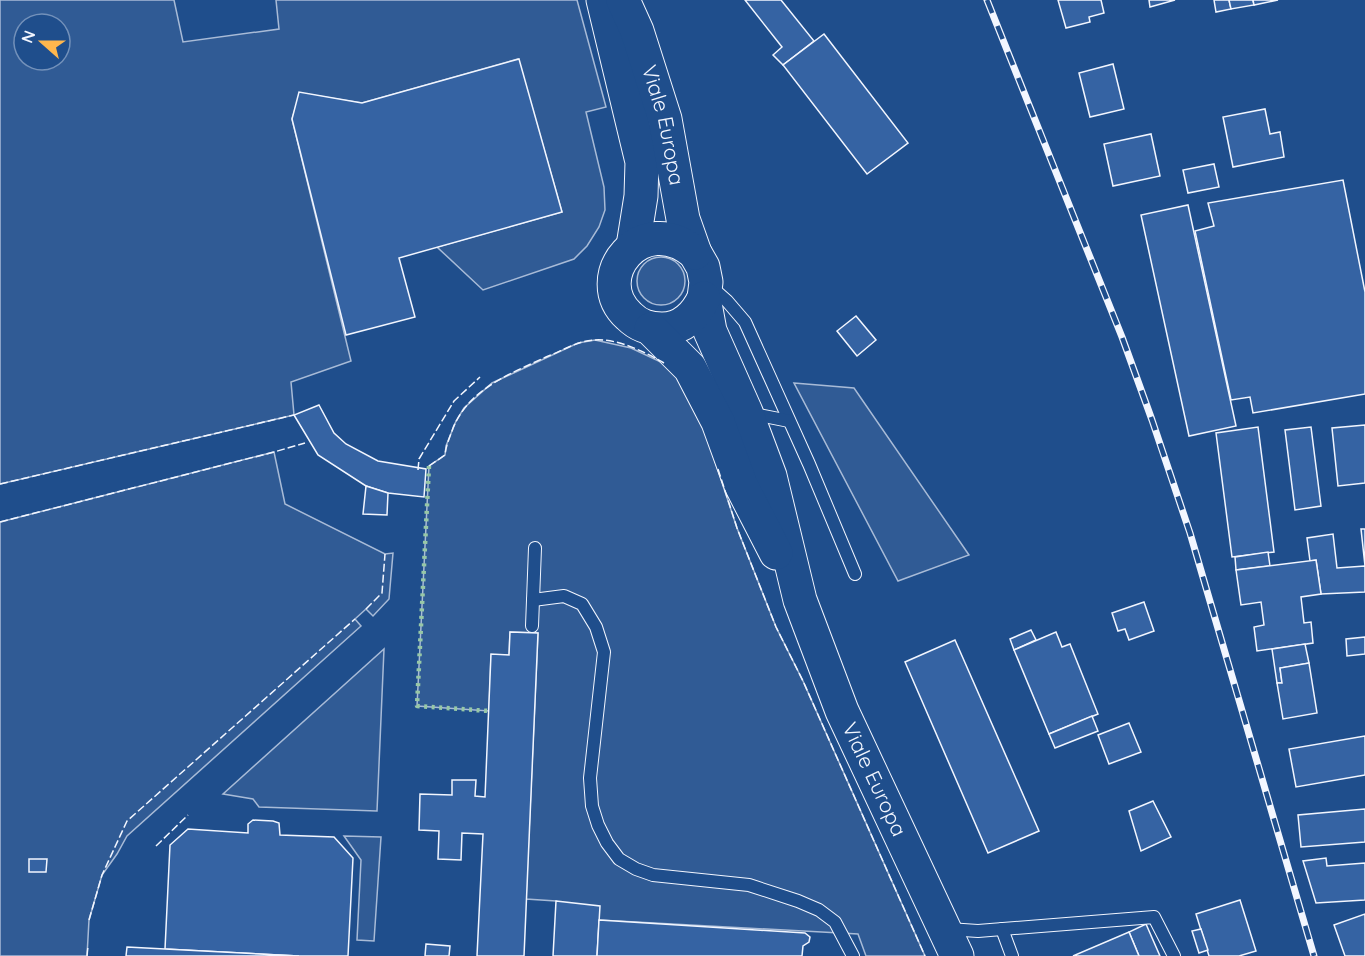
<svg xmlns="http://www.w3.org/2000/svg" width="1365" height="956" viewBox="0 0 1365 956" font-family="Quicksand,sans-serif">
  <rect width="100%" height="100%" fill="#1f4e8c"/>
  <g fill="#305b95" stroke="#a8bbd7" stroke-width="1.5" fill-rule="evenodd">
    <path d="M0,0H174L183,42L279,29L276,0H577L606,107L586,112L604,187L605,210L599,227L587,246L574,259L483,290L437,247L562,212L518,59L362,103L300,93L292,119L351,361L291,382L294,415L0,484ZM24,24H60V60H24Z"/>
    <circle cx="661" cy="281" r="24"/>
    <polygon points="595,340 631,348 663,363 685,387 700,416 737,528 776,627 803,681 925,956 866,956 858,934 599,920 556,901 526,899 538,633 510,632 509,655 491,655 489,711 417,706 429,466 445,455 446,446 456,421 464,408 492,383 578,343"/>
    <polygon points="794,383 854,388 969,555 898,581"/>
    <polygon points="274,452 285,504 385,554 393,553 389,599 373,616 366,609 355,619 361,626 127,836 117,854 102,875 89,920 87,956 0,956 0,522"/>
    <polygon points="384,649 377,811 259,807 253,799 223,794"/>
    <polygon points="344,836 381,837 374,941 357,940 361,860"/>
  </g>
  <g fill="#3563a3" stroke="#f2f6ff" stroke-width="1.5">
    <polygon points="745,0 781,0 814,41 783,65 773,55 782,47"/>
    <polygon points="1058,0 1101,0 1104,13 1089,17 1090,22 1066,28"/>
    <polygon points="1149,0 1175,0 1150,7"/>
    <polygon points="1214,0 1229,0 1231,9 1216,12"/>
    <polygon points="1229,0 1253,0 1254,5 1231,9"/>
    <polygon points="1253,0 1278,0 1254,5"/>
    <polygon points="824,34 908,143 867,174 783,65"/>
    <polygon points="519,59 562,212 399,258 415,317 346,335 292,119 299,92 362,103"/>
    <polygon points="1113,64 1124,109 1090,117 1079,73"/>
    <polygon points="1265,109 1270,134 1280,132 1284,157 1233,167 1223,117"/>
    <polygon points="1151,134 1160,176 1113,186 1104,144"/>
    <polygon points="1214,164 1219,187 1188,193 1183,170"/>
    <polygon points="1343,180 1365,292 1365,394 1253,413 1250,397 1231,400 1195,231 1214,226 1208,203"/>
    <polygon points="1188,205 1236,426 1189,436 1141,215"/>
    <polygon points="856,316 876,340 857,356 837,331"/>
    <polygon points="319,405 334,433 346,444 378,461 426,469 424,497 388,493 366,486 318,455 294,415"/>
    <polygon points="1365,425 1365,483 1338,486 1332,428"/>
    <polygon points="1258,427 1274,552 1232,557 1216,433"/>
    <polygon points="1311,427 1321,506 1295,510 1285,430"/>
    <polygon points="366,486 388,493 387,515 363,514"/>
    <polygon points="1361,529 1365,529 1365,570 1365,566"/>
    <polygon points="1333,534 1337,568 1365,566 1365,592 1321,594 1316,560 1310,561 1307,538"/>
    <polygon points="1268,552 1270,566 1236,570 1235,557"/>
    <polygon points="1316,560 1321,594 1301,597 1304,623 1311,622 1313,643 1257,651 1254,627 1264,625 1261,602 1241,605 1236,570"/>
    <polygon points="1144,602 1154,631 1129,640 1125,629 1118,631 1112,613"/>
    <polygon points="1031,630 1036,640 1014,650 1010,639"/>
    <polygon points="510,632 538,633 524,956 477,956 483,834 462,833 461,860 438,859 439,831 419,830 420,794 452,795 452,780 476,780 475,796 485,797 491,654 509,655"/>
    <polygon points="1056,632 1062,647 1070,644 1098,714 1049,734 1014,650"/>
    <polygon points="1365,637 1365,654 1347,656 1346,639"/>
    <polygon points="955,640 1039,831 988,853 905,662"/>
    <polygon points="1305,644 1309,663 1280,668 1282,683 1277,683 1272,649"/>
    <polygon points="1309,663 1317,713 1283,719 1277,683 1282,683 1280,668"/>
    <polygon points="1092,716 1098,731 1055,748 1049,734"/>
    <polygon points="1129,723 1141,752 1109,764 1098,735"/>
    <polygon points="1365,736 1365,775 1296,787 1289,749"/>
    <polygon points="1153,801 1171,837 1141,851 1129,811"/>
    <polygon points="1365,809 1365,842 1301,847 1298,815"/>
    <polygon points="253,820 273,821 279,823 280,835 334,837 353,858 348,956 299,956 165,949 170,845 188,829 248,833 248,824"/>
    <polygon points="1326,858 1327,866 1365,863 1365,900 1316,903 1303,861"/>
    <polygon points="29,859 47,859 46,872 29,872"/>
    <polygon points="1240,900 1256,951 1239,956 1209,956 1196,914"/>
    <polygon points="556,901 600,906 597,956 553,956"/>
    <polygon points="1365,914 1365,956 1345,956 1334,925"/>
    <polygon points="599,920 805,933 810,937 809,942 803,946 802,956 597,956"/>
    <polygon points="1146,924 1160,956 1139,956 1129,932"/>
    <polygon points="1201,929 1208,950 1199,953 1192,931"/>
    <polygon points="1129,932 1139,956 1073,956"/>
    <polygon points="426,944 450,946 449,956 425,956"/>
    <polygon points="127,947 165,949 299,956 126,956"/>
  </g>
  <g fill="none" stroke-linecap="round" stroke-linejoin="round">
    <g stroke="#f2f6ff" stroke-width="14">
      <g id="lane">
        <polyline points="709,285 727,301 745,322 809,464 855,574"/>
        <polyline points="749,413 789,421"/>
        <polyline points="533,600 564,596 582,604 596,627 604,652 590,778 592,806 598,825 607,843 619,859 636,869 653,875 749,885 798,901 819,910 835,922 853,956"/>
        <polyline points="532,626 535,548"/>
        <polyline points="948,929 978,931 1154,917 1174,956"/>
        <polyline points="1002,929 1012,956"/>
      </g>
    </g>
    <g stroke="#f2f6ff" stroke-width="35">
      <g id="primary">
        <polyline points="603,0 642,162 641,196 633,246"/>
        <path id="s1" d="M623,0L637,31L665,119L683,219L695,253L703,267L706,282L704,298L710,331L746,412L770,476L800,600L842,711L957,956"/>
        <path d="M695,253C642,208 587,278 629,316C639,326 649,329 662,329C683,329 696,315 704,298"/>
        <polyline points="651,329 690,368 718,422 741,485 776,553"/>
      </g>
    </g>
    <use href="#lane" stroke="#1f4e8c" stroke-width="12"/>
    <use href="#primary" stroke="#1f4e8c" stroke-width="33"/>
    <g stroke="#f2f6ff" stroke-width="7">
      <polyline id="rail" points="987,0 1122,337 1152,420 1190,533 1314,956"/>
    </g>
    <use href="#rail" stroke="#1f4e8c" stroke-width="4.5" stroke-dasharray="14" stroke-linecap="butt"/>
    <polyline stroke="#97c8a6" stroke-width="4.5" stroke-dasharray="3 4.5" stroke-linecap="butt" points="429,466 417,706 489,711"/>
    <g stroke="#f2f6ff" stroke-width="1.5" stroke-dasharray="8 3" stroke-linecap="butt">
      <path d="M429,466L445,455C446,445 450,437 453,428C470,388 510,374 546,357C562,351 577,341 594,340C617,338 645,352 664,363"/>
      <polyline points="718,469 737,528 776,627 803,681 925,956"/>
      <polyline points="418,470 419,459 454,401 480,377"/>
      <polyline points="0,484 294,415"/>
      <polyline points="0,522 274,452 305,443"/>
      <polyline points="366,609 382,593 385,554"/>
      <polyline points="156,846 188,815"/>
      <polyline points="89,920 102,875 127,821 355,619"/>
      <polyline points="87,956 88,946"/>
    </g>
  </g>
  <g text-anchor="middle" stroke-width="4.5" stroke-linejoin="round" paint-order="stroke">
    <g font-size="21" fill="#f2f6ff" stroke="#1f4e8c">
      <text dy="7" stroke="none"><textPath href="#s1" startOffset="132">Viale Europa</textPath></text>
      <text dy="7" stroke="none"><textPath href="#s1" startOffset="824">Viale Europa</textPath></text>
    </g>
  </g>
  <g transform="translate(42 42) rotate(291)"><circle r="28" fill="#1f4e8c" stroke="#7391ba" stroke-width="1.5"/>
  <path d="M0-4.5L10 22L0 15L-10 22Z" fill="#ffb74d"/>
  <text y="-9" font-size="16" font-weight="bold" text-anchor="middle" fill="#f2f6ff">N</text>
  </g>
</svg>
